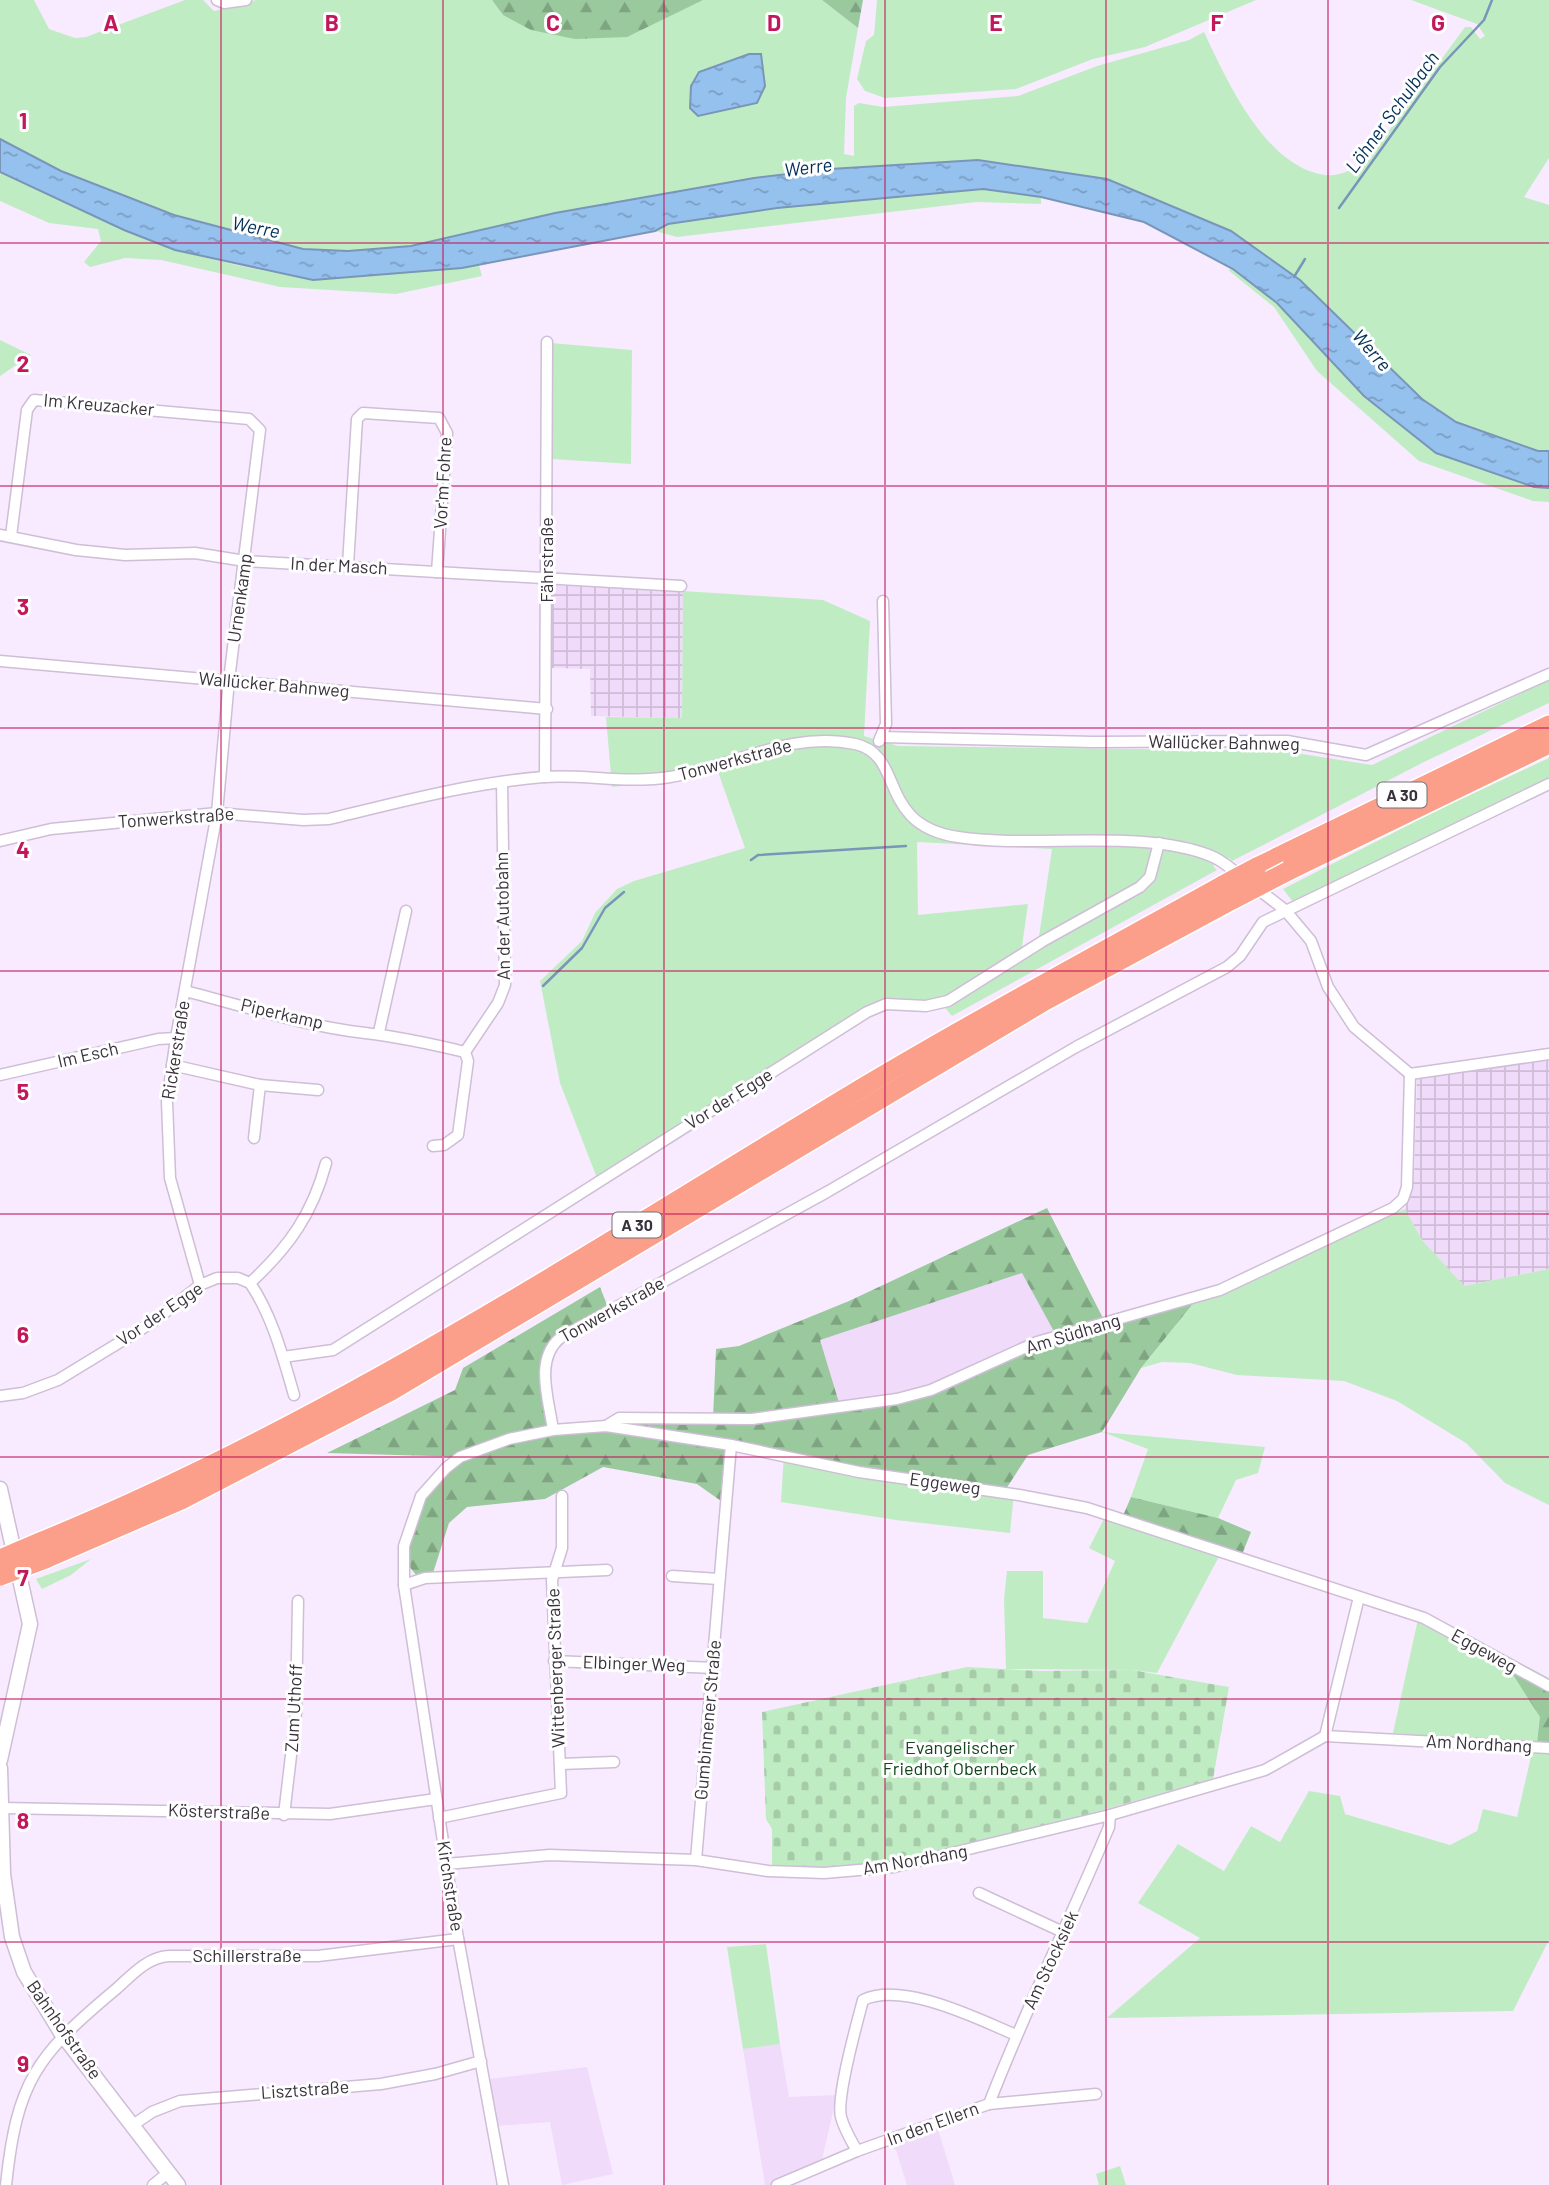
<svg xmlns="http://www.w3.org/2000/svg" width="1549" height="2185" viewBox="0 0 1549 2185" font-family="Barlow,sans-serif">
  <defs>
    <pattern id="industrial-grid" width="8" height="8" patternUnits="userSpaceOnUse" patternTransform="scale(1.75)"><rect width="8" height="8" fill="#f0dbfa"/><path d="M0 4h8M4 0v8" fill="none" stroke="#cfbcd7"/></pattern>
    <pattern id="forest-firs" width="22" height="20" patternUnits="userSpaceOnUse" patternTransform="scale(1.75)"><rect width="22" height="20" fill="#99c99d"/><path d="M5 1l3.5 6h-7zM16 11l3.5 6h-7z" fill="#7ea481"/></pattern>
    <pattern id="cemetery-stones" width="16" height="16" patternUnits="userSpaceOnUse" patternTransform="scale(1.75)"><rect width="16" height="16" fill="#c0ecc4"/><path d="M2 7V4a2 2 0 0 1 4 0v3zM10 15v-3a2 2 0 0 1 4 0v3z" fill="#a6cba9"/></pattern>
    <pattern id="water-ripples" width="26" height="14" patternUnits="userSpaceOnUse" patternTransform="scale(1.75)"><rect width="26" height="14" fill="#95c1ee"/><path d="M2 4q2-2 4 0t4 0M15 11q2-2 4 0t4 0" fill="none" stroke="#7b9dc2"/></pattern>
  </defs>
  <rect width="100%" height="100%" fill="#f8ebff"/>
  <g fill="#f0dbfa">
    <polygon points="1022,1273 1057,1336 930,1389 840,1406 819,1340"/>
    <polygon points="780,2044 789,2097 837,2095 820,2168 774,2185 765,2185 743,2049"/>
    <polygon points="587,2067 613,2174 562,2185 550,2122 497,2126 490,2079"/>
    <polygon points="938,2129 955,2185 907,2185 896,2150 889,2146"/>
  </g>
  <g fill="url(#industrial-grid)">
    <polygon points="551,585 683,591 682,718 591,716 590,669 550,668"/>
    <polygon points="1549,1057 1549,1269 1464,1286 1422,1240 1405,1209 1414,1178 1417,1079"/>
  </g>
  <g fill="#c0ecc4" fill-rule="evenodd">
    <path d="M0,0H34L49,29L75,38L86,37L185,0H203L214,11L256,0H492L503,15H667L703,0H822L858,28L846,98L844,154L854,156V106L859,103L883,107L1018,96L1097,66L1189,40L1204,32C1226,79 1266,168 1325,175C1340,177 1353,169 1366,162L1465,27H1471L1480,39L1485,36L1477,24L1411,0H1549V158L1524,197L1549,205V451H1538L1456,422L1422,399L1300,280L1231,231L1107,179L978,160L830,169L754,178L555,213L411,246L348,251L303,249L174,215L61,171L0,139Z"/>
    <polygon points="877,0 1256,0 1145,47 1093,59 1016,89 885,98 865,91 857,79 866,41 874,35"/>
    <polygon points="0,172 124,230 175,250 236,265 313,280 479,265 482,276 396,294 280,287 161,260 125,258 90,267 84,262 101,241 98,229 49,223 0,201"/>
    <polygon points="983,189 1041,197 1041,204 976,202 677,237 655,231 668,224 777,208"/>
    <polygon points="1233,269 1277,303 1364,396 1436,453 1534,487 1549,488 1549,502 1533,501 1419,461 1317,371 1274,307 1228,270"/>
    <polygon points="0,340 31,355 0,376"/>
    <polygon points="551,343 632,350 631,464 552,459"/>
    <path d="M683,591L823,600L870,621L864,736L898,746L1283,751L1372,765L1549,680V703L1424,762L1232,861L1229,858L1213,866L1217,870L952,1016L939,1001H886L597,1178L560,1083L540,981L582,941L595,913L617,889L634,881L745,848L717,769L696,778L612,787L606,717L682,718ZM917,842L1052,849L1037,950L1020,960L1028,904L918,915Z"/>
    <polygon points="1549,758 1549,782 1293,902 1283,889 1442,808"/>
    <polygon points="1405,1209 1422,1240 1464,1286 1549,1269 1549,1505 1505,1483 1466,1443 1397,1401 1344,1381 1237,1375 1190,1363 1162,1362 1141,1368 1196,1300"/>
    <polygon points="1102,1432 1265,1447 1258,1473 1236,1480 1218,1518 1131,1497 1148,1449"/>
    <polygon points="784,1454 1014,1493 1010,1533 896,1520 781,1502"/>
    <polygon points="1107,1513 1222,1551 1157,1673 1132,1670 1006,1669 1004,1599 1007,1571 1043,1571 1043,1618 1087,1623 1115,1561 1089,1548"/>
    <polygon points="91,1559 71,1575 42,1589 36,1579"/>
    <polygon points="1420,1610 1549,1678 1549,1691 1511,1671 1541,1717 1538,1743 1549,1745 1549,1940 1513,2011 1107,2018 1200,1938 1138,1903 1178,1844 1224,1871 1251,1826 1280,1842 1309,1791 1340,1796 1345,1814 1450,1845 1477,1831 1483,1809 1517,1817 1534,1744 1393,1733"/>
    <polygon points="766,1944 780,2044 743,2049 727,1947"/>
    <polygon points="1120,2166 1126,2185 1099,2185 1096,2174"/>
  </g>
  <g fill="url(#forest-firs)">
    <polygon points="492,0 703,0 627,37 575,39 531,30 503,15"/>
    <polygon points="822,0 863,0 858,28"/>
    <path d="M1047,1208L1106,1324L1196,1300L1141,1368L1102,1432L1028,1455L1004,1492L859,1470L727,1442L721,1501L697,1484L603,1467L545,1499L467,1507L449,1523L433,1573L417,1576L408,1565C408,1518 430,1483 467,1457L327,1453L455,1390L463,1368L600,1287L609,1310C593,1319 558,1332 547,1345C532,1362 551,1411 555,1431L618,1420H752L898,1400L1057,1337L1022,1273L820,1340L840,1406L713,1418L716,1349L739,1346L849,1301Z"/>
    <polygon points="1131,1497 1218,1518 1251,1532 1241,1557 1122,1518"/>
    <polygon points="1510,1670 1549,1691 1549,1744 1537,1744 1540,1717"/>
  </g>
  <polygon fill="url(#cemetery-stones)" points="967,1667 1040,1671 1132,1670 1229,1687 1213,1779 978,1845 894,1862 820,1867 772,1865 772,1829 766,1819 762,1712"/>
  <g fill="url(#water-ripples)" stroke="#7996b9" stroke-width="2">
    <polygon points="749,54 761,54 765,86 757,103 698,116 690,108 691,86 699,72"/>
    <polygon points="0,139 61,171 174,215 303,249 348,251 411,246 555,213 754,178 830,169 978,160 1107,179 1231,231 1300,280 1422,399 1456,422 1538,451 1549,451 1549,488 1534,487 1436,453 1364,396 1277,303 1233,269 1144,222 1041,197 983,189 777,208 668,224 655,231 462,268 313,280 175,250 124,230 0,172"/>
  </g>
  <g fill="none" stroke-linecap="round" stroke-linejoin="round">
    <g stroke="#7996b9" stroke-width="2.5">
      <polyline points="1339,208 1440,67 1484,20 1492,0"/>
      <polyline points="1294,277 1305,259"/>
      <polyline points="751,860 758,855 906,846"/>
      <polyline points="543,986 582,948 605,908 624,892"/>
    </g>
    <g stroke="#cebed6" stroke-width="13">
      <g id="street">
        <polyline points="217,0 224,3 246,0"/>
        <polyline points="0,535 76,550 125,555 195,553 245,561 681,586"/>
        <polyline points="11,536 27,410 34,400 249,419 260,430 229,680 217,813 176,1038 167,1102 170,1178 200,1285"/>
        <polyline points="348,565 357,419 363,413 439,418 447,433 437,572"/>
        <polyline points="0,661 547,709"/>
        <polyline points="881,737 1093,742 1287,741 1366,755 1549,674"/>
        <polyline points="879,741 886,724 883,601"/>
        <polyline points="545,777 547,342"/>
        <path d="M0,841L51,829L217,813L303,820L329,819C399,802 470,783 543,777C585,774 627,784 670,777C733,767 789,730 855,744C906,755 876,825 958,837C1035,849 1141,828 1211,856C1222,860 1232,870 1241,876"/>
        <polyline points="1254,886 1285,910 1311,941 1328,987 1354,1027 1410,1074"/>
        <path d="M185,991C244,1006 304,1026 365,1033C399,1037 432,1044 465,1052"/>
        <polyline points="379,1032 406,911"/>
        <polyline points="465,1052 498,1003 505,985 502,782"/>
        <polyline points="172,1065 260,1085 318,1090"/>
        <polyline points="1410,1074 1549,1054"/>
        <polyline points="0,1075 158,1039 176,1038"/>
        <polyline points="254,1138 260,1085"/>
        <polyline points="433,1146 444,1145 458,1135 468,1061 465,1052"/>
        <path d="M250,1283C289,1247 313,1213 326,1163"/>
        <polyline points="283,1357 333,1350 867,1012 886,1004 926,1006 948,1001 1043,941 1140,887 1150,877 1159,843"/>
        <path d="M0,1396L23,1393L58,1380L153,1322L200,1285L217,1278H238L250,1283C272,1315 283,1357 294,1395"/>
        <polyline points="606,1426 619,1418 752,1419 897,1399 931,1390 1037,1342 1220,1290 1393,1208 1403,1199 1407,1187 1410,1074"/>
        <path d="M553,1430C549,1400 534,1360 560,1338L827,1192L1076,1047L1227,967L1240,956L1263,922L1549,784"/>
        <polyline points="672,1576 719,1579"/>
        <polyline points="404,1585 425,1578 607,1570"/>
        <polyline points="554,1661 714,1668"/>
        <polyline points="1325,1736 1359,1597"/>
        <polyline points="560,1764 614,1762"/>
        <polyline points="1,1808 330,1814 436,1799"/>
        <polyline points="284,1815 296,1713 298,1601"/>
        <polyline points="439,1818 561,1793 552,1580 562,1548 562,1496"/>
        <polyline points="696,1860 731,1445"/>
        <polyline points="446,1864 550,1855 696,1860 768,1871 824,1873 894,1867 1110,1815 1265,1770 1325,1736 1549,1748"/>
        <polyline points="979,1893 1065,1933"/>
        <path d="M989,2104C1025,2010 1070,1920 1109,1827L1110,1815"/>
        <polyline points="133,2125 152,2112 180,2101 381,2084 435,2074 481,2061"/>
        <path d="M857,2151C851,2140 844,2129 841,2117C836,2097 857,2023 863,2000C903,1981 978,2019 1016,2035"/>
        <path d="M6,2185C17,2081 36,2056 115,1990C131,1976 147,1957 169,1956H318L458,1939"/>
        <polyline points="153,2185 169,2172"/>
        <polyline points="503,2185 456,1927 404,1585 404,1546 421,1496 446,1468 460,1457 509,1439 553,1430 606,1426 731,1445 859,1472 1019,1495 1087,1508 1424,1618 1549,1686"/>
        <polyline points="777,2185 857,2151 989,2104 1096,2094"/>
      </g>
    </g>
    <g stroke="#cebed6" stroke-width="17">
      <g id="secondary">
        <polyline points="0,1489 30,1624 0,1760"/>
        <polyline points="0,1768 3,1874 12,1937 24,1972 62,2034 178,2185"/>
      </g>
    </g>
    <g stroke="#fff" stroke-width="22">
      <g id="highway">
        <polyline points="1257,867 1549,725"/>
        <polyline points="1288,871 1549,744"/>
        <path d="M40,1542C333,1423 597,1247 867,1085C984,1015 1104,951 1223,885"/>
        <polyline points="45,1559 181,1500 391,1391 1043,1002 1234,899"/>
      </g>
    </g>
    <use href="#street" stroke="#fff" stroke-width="10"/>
    <use href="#secondary" stroke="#fff" stroke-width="14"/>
    <use href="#highway" stroke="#fb9e8a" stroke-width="19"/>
    <g stroke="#fff" stroke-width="22" stroke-linecap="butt">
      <g id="highway-bridge">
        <polyline points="1223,885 1257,867"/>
        <polyline points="1234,899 1288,871"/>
        <polyline points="0,1559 40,1542"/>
        <polyline points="0,1576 45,1559"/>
      </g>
    </g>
    <use href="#highway-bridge" stroke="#fb9e8a" stroke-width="19"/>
  </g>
  <path fill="none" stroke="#c2185b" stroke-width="2" stroke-opacity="0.55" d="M221,0V2185M443,0V2185M664,0V2185M885,0V2185M1106,0V2185M1328,0V2185M0,243H1549M0,486H1549M0,728H1549M0,971H1549M0,1214H1549M0,1457H1549M0,1699H1549M0,1942H1549"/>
  <g text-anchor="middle" stroke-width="6" stroke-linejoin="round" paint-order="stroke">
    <g fill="#fefefe" stroke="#746f76" stroke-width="2">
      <rect x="1377.5" y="782.5" width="49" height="25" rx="5"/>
      <rect x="612.5" y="1212.5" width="49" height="25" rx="5"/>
    </g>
    <g font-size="16" font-weight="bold" fill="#39323c">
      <text x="1402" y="801">A 30</text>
      <text x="637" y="1231">A 30</text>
    </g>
    <g font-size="18" fill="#39323c" stroke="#fefefe">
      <text transform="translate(99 405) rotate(5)" y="6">Im Kreuzacker</text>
      <text transform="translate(443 483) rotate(-87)" y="6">Vor'm Fohre</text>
      <text transform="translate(547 560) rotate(-90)" y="6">Fährstraße</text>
      <text transform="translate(339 566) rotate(3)" y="6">In der Masch</text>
      <text transform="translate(240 598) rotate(-82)" y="6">Urnenkamp</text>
      <text transform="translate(274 685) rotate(5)" y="6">Wallücker Bahnweg</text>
      <text transform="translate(1224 743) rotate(1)" y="6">Wallücker Bahnweg</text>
      <text transform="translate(735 760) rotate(-15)" y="6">Tonwerkstraße</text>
      <text transform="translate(176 818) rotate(-4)" y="6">Tonwerkstraße</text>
      <text transform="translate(503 916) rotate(-91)" y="6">An der Autobahn</text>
      <text transform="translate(282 1014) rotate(13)" y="6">Piperkamp</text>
      <text transform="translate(176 1050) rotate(-81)" y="6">Rickerstraße</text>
      <text transform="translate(88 1055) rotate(-13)" y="6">Im Esch</text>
      <text transform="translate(729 1099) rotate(-32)" y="6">Vor der Egge</text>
      <text transform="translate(612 1310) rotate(-29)" y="6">Tonwerkstraße</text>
      <text transform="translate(160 1314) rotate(-34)" y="6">Vor der Egge</text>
      <text transform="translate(1073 1334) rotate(-17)" y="6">Am Südhang</text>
      <text transform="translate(945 1484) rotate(8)" y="6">Eggeweg</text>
      <text transform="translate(1484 1651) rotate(29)" y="6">Eggeweg</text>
      <text transform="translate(634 1664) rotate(2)" y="6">Elbinger Weg</text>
      <text transform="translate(556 1668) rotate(-92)" y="6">Wittenberger Straße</text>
      <text transform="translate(294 1708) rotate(-87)" y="6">Zum Uthoff</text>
      <text transform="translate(708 1720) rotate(-85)" y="6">Gumbinnener Straße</text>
      <text transform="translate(1479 1744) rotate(3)" y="6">Am Nordhang</text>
      <text transform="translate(219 1812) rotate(2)" y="6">Kösterstraße</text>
      <text transform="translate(915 1860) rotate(-10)" y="6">Am Nordhang</text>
      <text transform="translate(450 1886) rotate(81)" y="6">Kirchstraße</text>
      <text x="247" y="1962">Schillerstraße</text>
      <text transform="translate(1051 1960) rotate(-65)" y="6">Am Stocksiek</text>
      <text transform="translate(64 2030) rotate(55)" y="6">Bahnhofstraße</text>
      <text transform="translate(305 2090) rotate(-4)" y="6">Lisztstraße</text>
      <text transform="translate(933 2124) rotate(-20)" y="6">In den Ellern</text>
    </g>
    <g font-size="18" fill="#11451b" stroke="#fefefe">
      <text x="960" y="1754">Evangelischer<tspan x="960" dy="21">Friedhof Obernbeck</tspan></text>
    </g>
    <g font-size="19" font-style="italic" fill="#002f57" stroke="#fefefe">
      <text transform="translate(1392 112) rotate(-54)" y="7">Löhner Schulbach</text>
      <text transform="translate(808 167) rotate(-7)" y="7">Werre</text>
      <text transform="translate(256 227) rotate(11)" y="7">Werre</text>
      <text transform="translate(1372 350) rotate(49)" y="7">Werre</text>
    </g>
  </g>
  <g font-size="23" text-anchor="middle" font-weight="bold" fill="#c2185b" stroke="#fefefe" stroke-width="6" stroke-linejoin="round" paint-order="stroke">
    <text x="111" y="31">A</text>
    <text x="332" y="31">B</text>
    <text x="553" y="31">C</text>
    <text x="774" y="31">D</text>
    <text x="996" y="31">E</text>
    <text x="1217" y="31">F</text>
    <text x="1438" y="31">G</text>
    <text x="23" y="129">1</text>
    <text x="23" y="372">2</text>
    <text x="23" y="615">3</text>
    <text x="23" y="858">4</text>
    <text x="23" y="1100">5</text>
    <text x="23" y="1343">6</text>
    <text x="23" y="1586">7</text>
    <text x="23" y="1829">8</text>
    <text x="23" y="2072">9</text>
  </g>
</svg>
